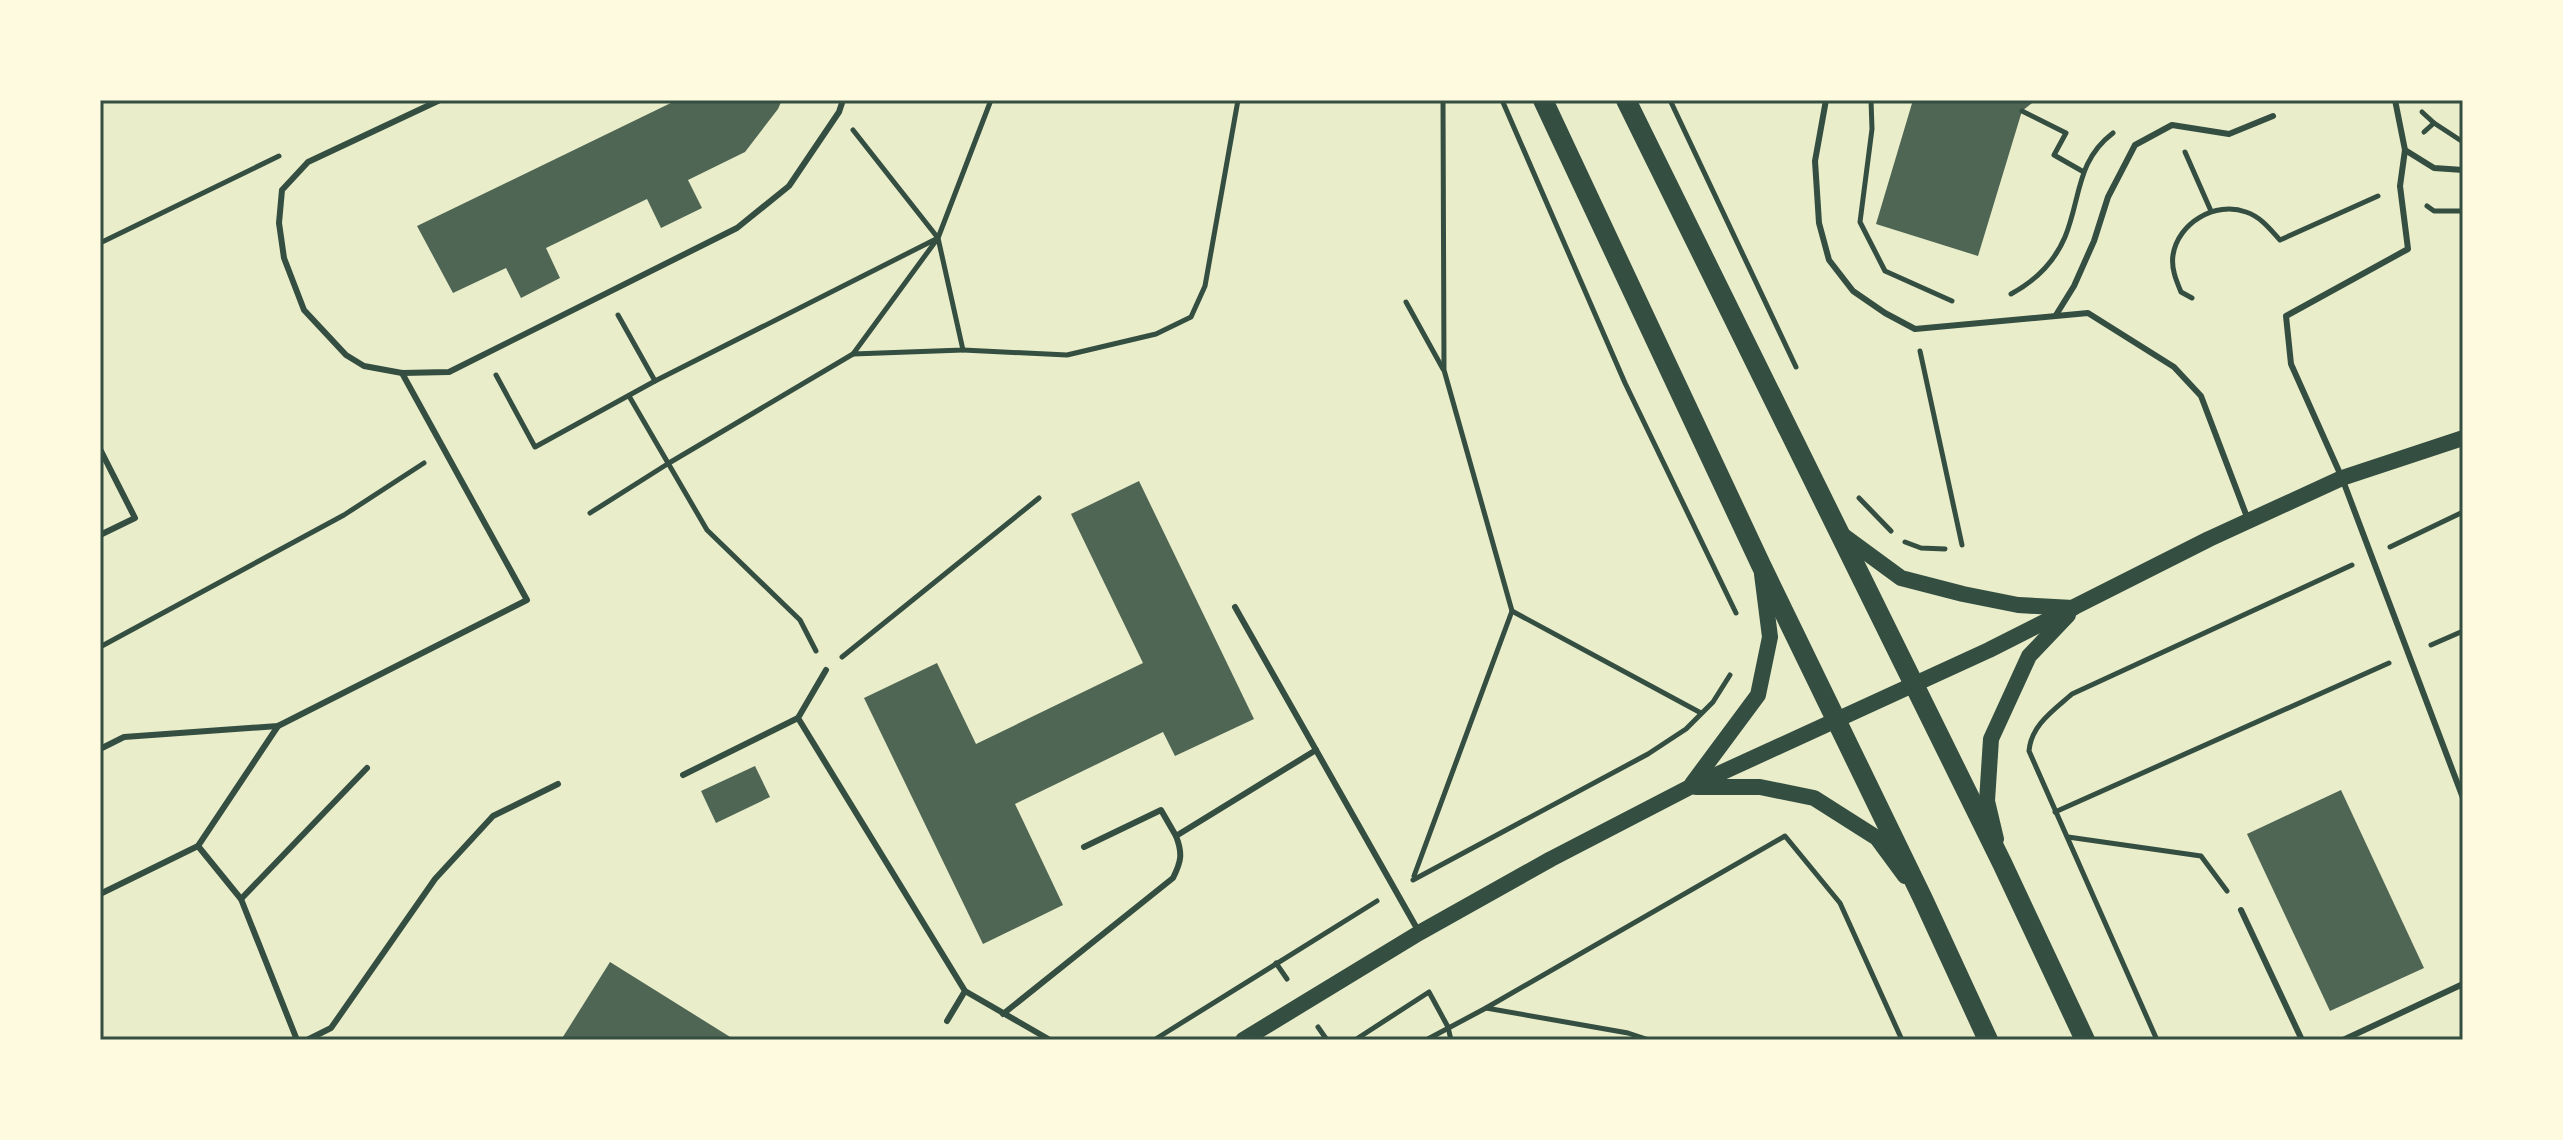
<svg xmlns="http://www.w3.org/2000/svg" width="2563" height="1140" viewBox="0 0 2563 1140" font-family="Rubik,sans-serif">
  <rect width="100%" height="100%" fill="#e9edc9"/>
  <g fill="#4f6655">
    <polygon points="677,100 782,100 778,109 745,152 688,180 702,208 661,228 647,199 546,248 560,278 521,298 506,268 453,293 417,226"/>
    <polygon points="1913,100 2036,100 2022,111 1978,256 1876,224"/>
    <polygon points="1139,481 1254,719 1175,756 1163,732 1015,804 1063,905 983,944 864,698 937,663 976,744 1143,663 1071,514"/>
    <polygon points="755,766 770,797 716,823 701,791"/>
    <polygon points="2341,790 2424,968 2330,1011 2247,834"/>
    <polygon points="610,962 735,1040 561,1040"/>
  </g>
  <g fill="none" stroke-linecap="round" stroke-linejoin="round">
    <g stroke="#344e41" stroke-width="5">
      <polyline points="1502,100 1625,383 1736,613"/>
      <polyline points="1670,100 1796,367"/>
      <polyline points="1871,100 1872,129 1860,222 1885,271 1952,301"/>
      <polyline points="2022,111 2066,133 2054,155 2082,171"/>
      <polyline points="2422,112 2434,123 2424,132"/>
      <polyline points="2434,123 2463,142"/>
      <polyline points="2185,152 2211,211"/>
      <polyline points="2427,206 2434,211 2463,211"/>
      <polyline points="938,238 963,350 853,354 938,238 991,100"/>
      <polyline points="100,243 279,156"/>
      <path d="M2011,294C2035,281 2054,263 2065,237C2081,198 2076,161 2113,133"/>
      <path d="M2192,298L2181,292C2176,280 2171,268 2173,255C2178,223 2215,201 2246,212C2261,217 2270,229 2280,240L2378,196"/>
      <polyline points="1406,302 1443,369"/>
      <polyline points="618,315 655,381 938,238 853,130"/>
      <polyline points="963,350 1067,355 1156,334 1191,317 1205,286 1238,100"/>
      <polyline points="1920,351 1962,545"/>
      <polyline points="496,375 535,447 655,381"/>
      <polyline points="629,396 707,530 800,620 816,651"/>
      <polyline points="1859,498 1891,531"/>
      <polyline points="590,513 669,463 853,354"/>
      <polyline points="1905,542 1921,548 1945,549"/>
      <polyline points="2390,547 2463,512"/>
      <polyline points="1512,611 1701,713"/>
      <polyline points="2431,645 2463,631"/>
      <polyline points="100,647 344,515 424,463"/>
      <polyline points="842,657 1039,498"/>
      <polyline points="2055,812 2389,663"/>
      <polyline points="2068,837 2201,856 2227,891"/>
      <polyline points="1414,876 1512,611 1444,370 1443,100"/>
      <polyline points="1413,880 1648,754 1686,729 1713,702 1730,675"/>
      <polyline points="1276,963 1287,979"/>
      <polyline points="1486,1008 1628,1033 1649,1040"/>
      <polyline points="1318,1027 1327,1040"/>
      <polyline points="1154,1040 1377,901"/>
      <polyline points="1355,1040 1429,992 1448,1027 1451,1040"/>
      <polyline points="1426,1040 1486,1008 1785,836 1840,903 1902,1040"/>
      <path d="M2157,1040L2029,751C2031,725 2054,710 2072,694L2352,565"/>
    </g>
    <g stroke="#344e41" stroke-width="6">
      <polyline points="440,100 308,162 282,190 279,223 284,258 304,310 346,355 364,366 402,373 449,372 737,228 789,186 839,112 843,100"/>
      <polyline points="1826,100 1815,161 1819,223 1829,260 1853,291 1885,313 1915,329 2088,313 2174,367 2201,396 2247,517"/>
      <polyline points="2395,100 2405,150 2400,186 2408,249 2286,316 2291,364 2342,478 2463,798"/>
      <polyline points="2405,150 2434,168 2463,170"/>
      <polyline points="2056,315 2074,286 2094,241 2108,197 2135,145 2172,125 2229,134 2273,116"/>
      <polyline points="100,449 135,518 100,535"/>
      <polyline points="826,670 798,718 965,991 1050,1040"/>
      <polyline points="278,726 198,846 241,899 297,1040"/>
      <polyline points="100,749 124,737 278,726 527,600 402,373"/>
      <polyline points="1316,750 1419,932"/>
      <polyline points="683,775 798,718"/>
      <polyline points="1084,847 1161,810 1176,836"/>
      <polyline points="100,894 198,846"/>
      <polyline points="241,899 367,768"/>
      <polyline points="2241,910 2302,1040"/>
      <path d="M1003,1014L1173,878C1181,862 1183,854 1176,836L1316,750L1235,607"/>
      <polyline points="947,1021 965,991"/>
      <polyline points="307,1040 331,1028 435,879 493,816 558,784"/>
      <polyline points="2343,1040 2463,984"/>
    </g>
    <g stroke="#344e41" stroke-width="16">
      <polyline points="1841,534 1901,578 1963,594 2018,605 2073,608"/>
      <polyline points="1692,784 1758,695 1770,637 1762,574"/>
      <polyline points="1696,787 1760,787 1814,798 1877,838 1905,876"/>
      <polyline points="1996,839 1987,801 1991,739 2029,656 2068,615"/>
      <polyline points="1243,1040 1419,933 1551,859 1690,787 1989,650 2209,539 2342,478 2463,438"/>
    </g>
    <g stroke="#344e41" stroke-width="20">
      <polyline points="1543,100 1761,565 1923,899 1988,1040"/>
      <polyline points="1626,100 2002,863 2085,1040"/>
    </g>
  </g>
  <rect width="2563" height="1140" fill="none" stroke="#fefae0" stroke-width="204"/>
  <rect x="102" y="102" width="2359" height="936" fill="none" stroke="#344e41" stroke-width="3"/>
</svg>
